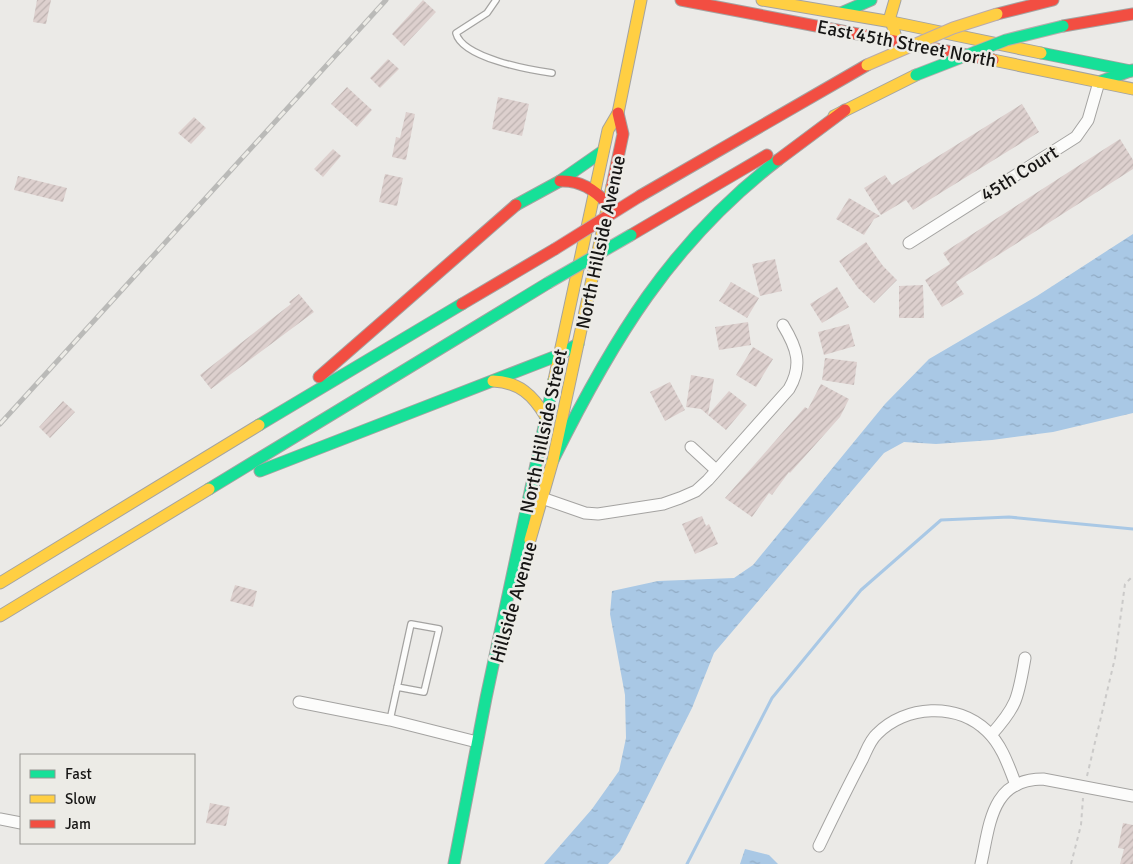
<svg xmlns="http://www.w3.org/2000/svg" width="1133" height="864" viewBox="0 0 1133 864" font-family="Signika,sans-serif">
  <defs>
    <pattern id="water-ripples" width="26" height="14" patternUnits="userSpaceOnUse" patternTransform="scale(1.25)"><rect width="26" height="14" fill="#a9c8e5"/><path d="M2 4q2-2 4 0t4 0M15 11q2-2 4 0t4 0" fill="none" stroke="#91abc4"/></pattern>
    <pattern id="building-hatch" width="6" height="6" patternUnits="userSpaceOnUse" patternTransform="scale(1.25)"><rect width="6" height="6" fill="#ddd0ce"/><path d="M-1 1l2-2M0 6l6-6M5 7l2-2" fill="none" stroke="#bdb2b0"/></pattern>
  </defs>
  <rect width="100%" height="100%" fill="#ebeae7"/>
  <g fill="url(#water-ripples)">
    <polygon points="1133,234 1133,413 1053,432 992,440 936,444 904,442 884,453 714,653 692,708 620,851 608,864 544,864 592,809 619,771 626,738 625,695 610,614 612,591 658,581 734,578 753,565 885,404 929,359 1037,296"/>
    <polygon points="745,849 769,855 778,864 740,864"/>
  </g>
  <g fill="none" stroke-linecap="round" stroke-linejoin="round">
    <polyline stroke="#a9c8e5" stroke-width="3" points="687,864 772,698 861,590 941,520 1009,517 1133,529"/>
  </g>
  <g fill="url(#building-hatch)">
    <polygon points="37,0 51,0 46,24 33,22"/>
    <polygon points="423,0 436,12 404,46 392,34"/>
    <polygon points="388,59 399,69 380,88 370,78"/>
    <polygon points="347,87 372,110 357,127 331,104"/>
    <polygon points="498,97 529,104 522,136 492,129"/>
    <polygon points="1022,104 1039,132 913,210 906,200 881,215 864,188 885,175 892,185"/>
    <polygon points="406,112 415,114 406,160 392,157 396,137 400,138"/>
    <polygon points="194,117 206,128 191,144 178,133"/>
    <polygon points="1120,139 1133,160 1133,169 956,282 964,294 942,307 925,280 950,264 943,253"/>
    <polygon points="333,149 341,156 323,177 314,169"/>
    <polygon points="385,174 403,178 397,206 379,202"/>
    <polygon points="18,176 67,188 63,202 14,190"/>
    <polygon points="849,198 880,216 874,219 864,235 836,219"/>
    <polygon points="866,242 883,266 897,280 874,303 858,288 839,261"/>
    <polygon points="775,259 782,291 760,296 752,264"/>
    <polygon points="731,282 759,298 747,318 719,301"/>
    <polygon points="923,285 924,318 899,318 899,286"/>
    <polygon points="837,287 849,307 822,323 810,304"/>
    <polygon points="299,294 314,312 211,389 200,375 291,304 289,302"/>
    <polygon points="748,322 751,345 719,350 715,327"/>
    <polygon points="849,324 855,346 824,355 818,332"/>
    <polygon points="753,347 773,359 756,387 736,375"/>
    <polygon points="825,358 857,362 854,385 822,380"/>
    <polygon points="691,375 714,379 708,415 701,409 686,407"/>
    <polygon points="670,382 685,410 665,421 650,392"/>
    <polygon points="821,384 849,399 840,417 790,473 789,472 772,495 769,493 752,517 725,498 805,407 808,409"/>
    <polygon points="729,391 747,405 726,430 708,415"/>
    <polygon points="63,401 75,412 50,438 39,427"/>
    <polygon points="702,516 706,526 709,524 718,544 695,554 682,524"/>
    <polygon points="235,585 257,591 253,607 230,601"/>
    <polygon points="210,803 230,807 226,826 206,823"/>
    <polygon points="1123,823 1133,825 1133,864 1120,864 1124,849 1118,848"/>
  </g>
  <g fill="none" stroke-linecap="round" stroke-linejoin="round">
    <g stroke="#a4a3a1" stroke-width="8">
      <g id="lane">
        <path d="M496,0L487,13L456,33C462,58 530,70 552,73"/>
        <polyline points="390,720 411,624 439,629 424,692 397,687"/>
      </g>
    </g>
    <g stroke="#a4a3a1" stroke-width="13">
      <g id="street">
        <polyline points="909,243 1076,137 1088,120 1099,82"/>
        <polyline points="691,447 716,470"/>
        <path d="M536,496L585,513L598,514L663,504L680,498L696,491L708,480L789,389C803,365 797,348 783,325"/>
        <polyline points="299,702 390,720 477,742"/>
        <path d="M991,735C1018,705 1018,697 1025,658"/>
        <polyline points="0,819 21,823"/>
        <path d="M819,846C833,817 847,788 862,760C866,752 870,740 877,734C905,705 957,702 987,731C1002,745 1009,767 1016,785"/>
        <path d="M981,864C990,824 991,779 1043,779L1133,796"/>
      </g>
    </g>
    <g stroke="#a4a3a1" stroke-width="13">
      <g id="fast">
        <polyline points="841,13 871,0"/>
        <polyline points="1041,53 1131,71"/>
        <polyline points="1099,82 1133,70"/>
        <polyline points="516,205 560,181 603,151"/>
        <polyline points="259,425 462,304"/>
        <path d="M553,460C612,341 671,242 778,160"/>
        <polyline points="260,471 559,355 578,344"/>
        <polyline points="209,489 548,283"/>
        <polyline points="454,864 486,698 554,380"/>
      </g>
    </g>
    <g stroke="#a4a3a1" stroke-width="13">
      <g id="slow">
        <polyline points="762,0 892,22 1041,53"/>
        <polyline points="895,0 890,17 897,41"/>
        <polyline points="993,60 1133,89"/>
        <polyline points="834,116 916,75"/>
        <polyline points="554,380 608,130 618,113 641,0"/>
        <path d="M493,381C519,382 533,395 546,417"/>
        <polyline points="530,540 553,460 612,186"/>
        <polyline points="0,583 259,425"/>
        <polyline points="0,616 209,489"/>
      </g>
    </g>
    <g stroke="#a4a3a1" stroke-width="13">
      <g id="jam">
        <polyline points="681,0 993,60"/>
        <polyline points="997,14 1053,0"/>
        <polyline points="1063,26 1133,14"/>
        <polyline points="778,160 845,110"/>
        <path d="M560,181C581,180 594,190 608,204"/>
        <polyline points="612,186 623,134 618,113"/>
        <polyline points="640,196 867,65"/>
        <polyline points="631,235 767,155"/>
        <polyline points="462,304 555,249"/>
        <polyline points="319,377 516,205"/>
      </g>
    </g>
    <g stroke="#cbcac9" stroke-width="2" stroke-dasharray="4 4" stroke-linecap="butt">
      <polyline points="1087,776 1115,658 1125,584 1133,576"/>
      <polyline points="1071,864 1081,825 1083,798"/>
    </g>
    <use href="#lane" stroke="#fcfcfb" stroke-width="5.5"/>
    <use href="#street" stroke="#fcfcfb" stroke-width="11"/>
    <use href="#fast" stroke="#16e098" stroke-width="11"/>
    <use href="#slow" stroke="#ffcf43" stroke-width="11"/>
    <use href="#jam" stroke="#f24e42" stroke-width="11"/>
    <g stroke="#babab8" stroke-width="5">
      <polyline id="rail" points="0,424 386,0"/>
    </g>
    <use href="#rail" stroke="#ecebe6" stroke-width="3" stroke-dasharray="9" stroke-linecap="butt"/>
    <g stroke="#b9abac" stroke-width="13" stroke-linecap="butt">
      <g id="fast-bridge">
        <polyline points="916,75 1006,40 1063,26"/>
        <polyline points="548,283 631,235"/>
      </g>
    </g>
    <g stroke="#b9abac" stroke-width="13" stroke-linecap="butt">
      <polyline id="slow-bridge" points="867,65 953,28 997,14"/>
    </g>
    <g stroke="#b9abac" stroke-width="13" stroke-linecap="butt">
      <polyline id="jam-bridge" points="555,249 640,196"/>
    </g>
    <use href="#fast-bridge" stroke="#16e098" stroke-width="11"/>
    <use href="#slow-bridge" stroke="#ffcf43" stroke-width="11"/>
    <use href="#jam-bridge" stroke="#f24e42" stroke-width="11"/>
  </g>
  <g text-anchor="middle" stroke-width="5" stroke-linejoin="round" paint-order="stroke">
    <g font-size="19" fill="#171615" stroke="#ecebe6">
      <text transform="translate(907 43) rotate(11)" y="7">East 45th Street North</text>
      <text transform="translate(1019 173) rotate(-32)" y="7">45th Court</text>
      <text transform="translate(600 242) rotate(-78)" y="7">North Hillside Avenue</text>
      <text transform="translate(543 431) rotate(-78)" y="7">North Hillside Street</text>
      <text transform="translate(513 602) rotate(-74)" y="7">Hillside Avenue</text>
    </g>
  </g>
  <rect x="20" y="754" width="175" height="90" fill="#ecebe6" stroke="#979692"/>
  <rect x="30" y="770" width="25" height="8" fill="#16e098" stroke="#979692"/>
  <text x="65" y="779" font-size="15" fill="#171615">Fast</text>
  <rect x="30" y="795" width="25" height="8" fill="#ffcf43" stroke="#979692"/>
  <text x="65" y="804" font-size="15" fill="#171615">Slow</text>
  <rect x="30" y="820" width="25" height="8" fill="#f24e42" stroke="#979692"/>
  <text x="65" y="829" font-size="15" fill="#171615">Jam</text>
</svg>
